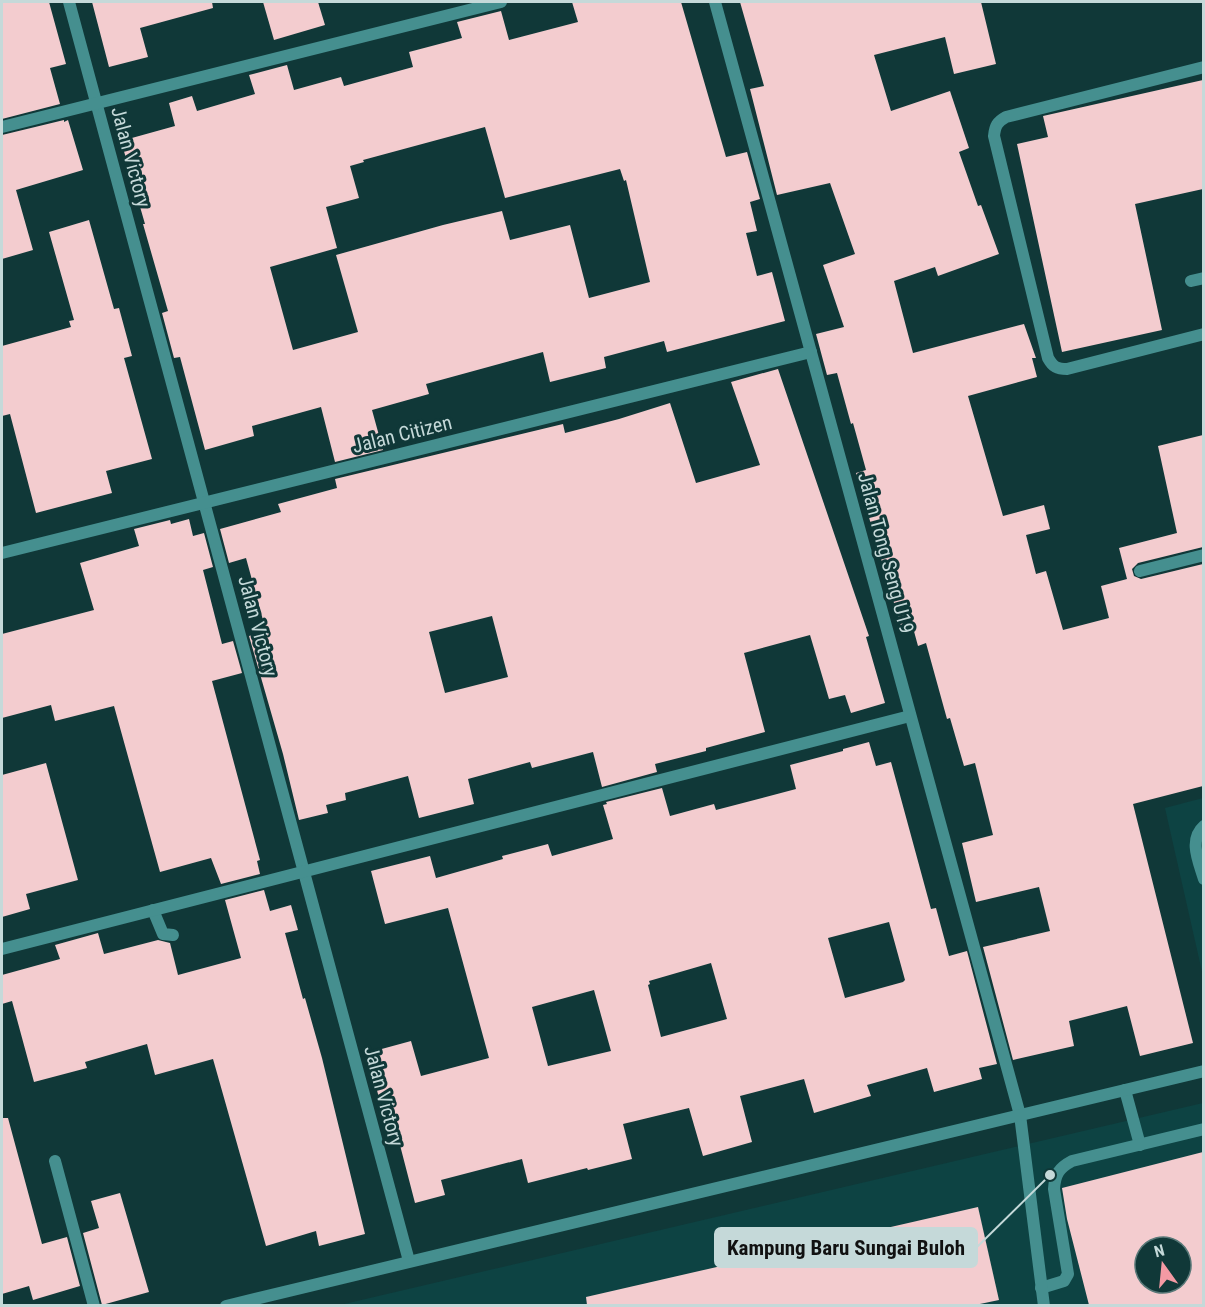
<svg xmlns="http://www.w3.org/2000/svg" width="1205" height="1307" viewBox="0 0 1205 1307" font-family="'Roboto Condensed',sans-serif">
  <rect width="100%" height="100%" fill="#103838"/>
  <g fill="#0d4343" fill-rule="evenodd">
    <polygon points="1203,798 1203,976 1165,808"/>
    <path d="M1203,1103V1305H340ZM1145,1247H1181V1283H1145Z"/>
  </g>
  <g fill="#f3cccf" fill-rule="evenodd">
    <polygon points="2,2 49,2 66,64 50,68 60,104 2,119"/>
    <polygon points="92,2 212,2 213,8 140,28 148,57 109,67"/>
    <polygon points="263,2 318,2 325,25 274,40"/>
    <path d="M572,2H681L726,157L747,152L760,199L750,202L757,231L746,233L757,276L772,272L785,321L667,352L664,341L604,357L606,368L550,382L543,352L426,384L429,394L372,410L383,450L335,462L321,407L252,426L254,436L205,450L180,357L174,358L162,313L168,311L143,224H145L121,141L175,126L169,103L192,96L197,111L255,94L249,75L287,65L294,90L341,77L344,86L413,67L409,52L462,38L457,22L501,11L509,40L578,22ZM485,127L505,198L620,169L624,181L626,180L650,282L589,298L570,225L510,240L502,211L443,225L336,255L358,332L293,350L270,267L337,248L326,207L359,198L350,166L364,162L363,160Z"/>
    <polygon points="740,2 981,2 996,64 954,74 945,37 874,55 891,111 950,91 969,148 959,152 978,206 981,205 999,254 938,276 935,267 894,281 913,353 1024,324 1036,358 1032,358 1037,377 968,396 1003,516 1044,505 1050,529 1026,535 1036,574 1046,571 1063,630 1109,618 1101,586 1127,579 1119,548 1177,533 1158,446 1203,435 1203,547 1138,563 1132,569 1134,576 1141,579 1203,564 1203,786 1133,804 1193,1043 1140,1056 1127,1006 1069,1021 1074,1046 1013,1060 983,947 1050,931 1039,887 976,902 962,843 993,835 975,763 964,766 950,718 947,719 926,643 918,646 912,624 901,627 856,473 866,470 853,423 851,424 837,373 827,375 816,334 844,327 823,265 855,254 830,183 777,195 750,89 764,86"/>
    <polygon points="1203,80 1203,189 1135,204 1162,330 1062,352 1017,144 1048,137 1043,116"/>
    <polygon points="64,120 64,122 68,120 83,170 16,190 33,250 2,259 2,135"/>
    <polygon points="89,220 114,309 119,308 132,356 124,358 152,459 106,471 112,493 36,513 10,414 2,416 2,346 71,327 69,321 74,320 49,232"/>
    <path d="M778,369L869,636L866,637L885,703L851,713L845,695L829,699L810,635L744,653L765,732L706,748V751L655,764L657,772L602,787L593,752L532,768L530,762L468,779L474,804L419,818L408,776L345,793L346,800L326,805L328,813L299,820L283,754L249,636L266,631L246,558L229,563L220,529L281,512L278,504L337,488L335,479L563,424L565,433L619,419L670,403L696,483L760,465L731,382ZM492,616L508,677L445,693L429,632Z"/>
    <polygon points="189,519 193,536 204,533 213,567 203,570 222,644 233,641 242,673 212,681 260,860 257,861 260,874 221,884 211,858 160,872 114,706 55,721 51,705 2,718 2,634 94,610 80,563 139,546 134,529 170,520 171,524"/>
    <path d="M869,742L876,766L891,762L931,909L936,908L949,956L967,951L997,1064L979,1068L982,1079L934,1092L927,1068L867,1085L871,1096L814,1113L804,1079L740,1096L752,1142L703,1156L689,1108L623,1124L632,1159L588,1170L587,1168L528,1183L522,1159L441,1180L445,1195L415,1203L394,1122L386,1124L367,1053L411,1041L421,1076L489,1058L448,908L385,924L371,871L430,856L436,878L503,859L502,856L548,844L552,856L613,839L603,805L607,804L606,802L662,788L670,816L714,804L716,810L796,789L790,765L843,751V749ZM889,922L905,980L903,982L845,998L828,938ZM711,963L727,1019L661,1037L648,985L650,984L649,981ZM594,990L611,1051L548,1066L532,1007Z"/>
    <polygon points="46,763 78,880 26,894 30,909 2,917 2,775"/>
    <polygon points="264,890 270,911 291,905 298,930 285,933 303,999 305,998 322,1058 365,1234 319,1246 316,1231 266,1246 213,1059 155,1075 147,1044 85,1062 87,1068 34,1082 12,1001 2,1004 2,975 60,959 55,945 98,933 104,954 158,940 170,943 178,975 241,958 225,900"/>
    <polygon points="2,1118 8,1118 42,1244 67,1237 80,1286 33,1300 29,1286 2,1294"/>
    <path d="M1203,1152V1305H1089L1067,1219L1062,1188ZM1145,1247H1181V1283H1145Z"/>
    <polygon points="120,1193 149,1292 102,1305 83,1233 99,1228 91,1201"/>
    <polygon points="978,1207 999,1300 975,1305 587,1305 586,1297"/>
  </g>
  <g fill="none" stroke-linecap="round" stroke-linejoin="round">
    <g stroke="#458f8f" stroke-width="12">
      <path d="M1204,67L1006,117C997,122 995,126 994,136L1048,358C1053,367 1057,369 1067,369L1204,334"/>
      <polyline points="1191,281 1204,278"/>
      <polyline points="1140,571 1204,555"/>
      <path d="M1204,826C1188,840 1199,862 1204,879"/>
      <polyline points="153,910 163,934 173,935"/>
      <polyline points="1125,1090 1140,1145"/>
      <polyline points="55,1161 94,1306"/>
      <path d="M1041,1288L1064,1281L1068,1274L1054,1189C1055,1174 1059,1168 1072,1161L1204,1129"/>
    </g>
    <g stroke="#458f8f" stroke-width="12">
      <polyline points="69,2 409,1261"/>
      <polyline points="715,2 1020,1115 1044,1306"/>
      <polyline points="2,127 501,2"/>
      <polyline points="2,553 811,352"/>
      <polyline points="2,949 910,716"/>
      <polyline points="226,1306 1204,1071"/>
    </g>
  </g>
  <g text-anchor="middle" stroke-width="6" stroke-linejoin="round" paint-order="stroke">
    <g font-size="20" fill="#c5d9d9" stroke="#103838">
      <text transform="translate(131 157) rotate(75)" y="7">Jalan Victory</text>
      <text transform="translate(402 434) rotate(-14)" y="7">Jalan Citizen</text>
      <text transform="translate(886 553) rotate(75)" y="7">Jalan Tong Seng U19</text>
      <text transform="translate(258 626) rotate(75)" y="7">Jalan Victory</text>
      <text transform="translate(384 1096) rotate(75)" y="7">Jalan Victory</text>
    </g>
  </g>
  <path fill="none" stroke="#c5d9d9" stroke-width="2" d="M1050 1175L977 1247"/>
  <circle fill="#c5d9d9" stroke="#103838" stroke-width="2" cx="1050" cy="1175" r="6"/>
  <rect fill="#c5d9d9" stroke="#c5d9d9" stroke-width="2" x="715" y="1228" width="262" height="39" rx="6"/>
  <g font-size="21" text-anchor="middle" font-weight="bold" fill="#111">
    <text x="846" y="1255">Kampung Baru Sungai Buloh</text>
  </g>
  <rect width="1205" height="1307" fill="none" stroke="#c5d9d9" stroke-width="6"/>
  <g transform="translate(1163 1265) rotate(345)"><circle r="28" fill="#103838" stroke="#587878" stroke-width="1.5"/>
  <path d="M0-4.5L10 22L0 15L-10 22Z" fill="#f49aa4"/>
  <text y="-9" font-size="16" font-weight="bold" text-anchor="middle" fill="#c5d9d9">N</text>
  </g>
</svg>
